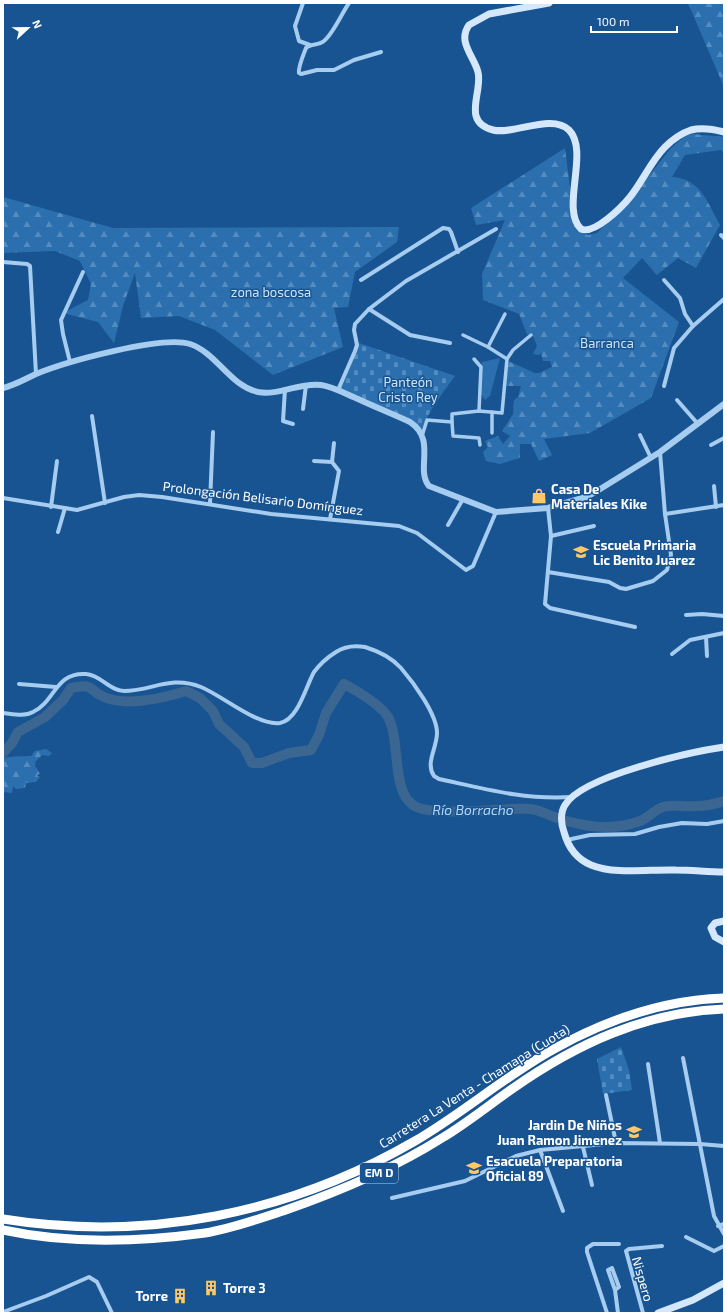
<svg xmlns="http://www.w3.org/2000/svg" width="727" height="1316" viewBox="0 0 727 1316" font-family="'Exo 2',sans-serif">
  <defs>
    <pattern id="forest-firs" width="22" height="20" patternUnits="userSpaceOnUse"><rect width="22" height="20" fill="#2b6faf"/><path d="M5 1l3.5 6h-7zM16 11l3.5 6h-7z" fill="#558cbf"/></pattern>
    <pattern id="cemetery-stones" width="16" height="16" patternUnits="userSpaceOnUse"><rect width="16" height="16" fill="#2b6faf"/><path d="M2 7V4a2 2 0 0 1 4 0v3zM10 15v-3a2 2 0 0 1 4 0v3z" fill="#558cbf"/></pattern>
  </defs>
  <rect width="100%" height="100%" fill="#185491"/>
  <polygon fill="#2b6faf" points="500,358 490,396 485,400 478,390 482,362"/>
  <g fill="url(#forest-firs)">
    <polygon points="688,3 724,3 724,87"/>
    <path d="M693,134L724,137V153L721,150L685,155L672,177C701,179 707,202 720,225L696,268L678,258L657,275L642,258L623,278L679,322L651,398L590,433L544,439L552,455L539,461L531,444H520V458L500,464L486,461L483,452L488,447L485,441L498,436L503,444L510,436L502,431L513,414L514,400L518,397L521,386H504L508,361L535,373H539L552,367L550,361H543L541,353L539,355L533,354L537,346L533,336L527,334L519,314L483,300L482,274L505,220L476,225L471,208L565,148L575,227L579,232L588,235L597,233L627,203L671,148L685,136Z"/>
    <polygon points="3,197 113,228 399,227 397,242 355,272 348,307 334,308 343,347 273,375 215,330 179,316 141,318 135,273 123,306 114,343 98,322 63,313 88,300 91,284 80,261 55,251 3,253"/>
    <path d="M46,749L52,753L49,756L42,755L36,761L35,766L40,773L37,776L40,777L36,782L26,783L25,788L16,789L13,786L12,793L3,792V758C5,757 28,756 31,756L35,751Z"/>
  </g>
  <g fill="url(#cemetery-stones)">
    <path d="M359,343L455,376C444,391 427,413 422,430L372,404L339,390Z"/>
    <polygon points="621,1047 629,1070 632,1090 603,1094 597,1059"/>
  </g>
  <g fill="none" stroke-linecap="round" stroke-linejoin="round">
    <g stroke="#3a6691" stroke-width="10">
      <path d="M3,753L12,743L18,732L45,717L63,700L71,688C96,683 87,690 104,697C127,707 163,698 186,691L200,698L213,711L219,724L244,747L252,763H262L289,753L311,750L319,735L326,713L344,684C356,690 381,705 388,717C401,741 391,790 413,805C431,818 505,807 531,809C539,810 549,815 557,818"/>
      <path d="M567,821C591,828 616,830 640,821C648,818 654,810 663,807C675,804 685,807 697,806C706,806 715,804 724,801"/>
    </g>
    <g stroke="#a6ccef" stroke-width="3.5">
      <polyline points="488,347 505,314"/>
      <polyline points="474,359 481,367 479,411"/>
      <polyline points="507,359 513,350 531,335"/>
      <polyline points="452,422 453,436 479,438 480,445"/>
      <polyline points="492,433 492,412"/>
      <polyline points="422,436 427,420 452,422 452,414 479,411 502,413 507,359 488,347 463,335"/>
    </g>
    <g stroke="#a6ccef" stroke-width="4">
      <polyline points="303,3 295,26 299,41 310,45"/>
      <path d="M349,3C342,13 333,34 324,41C318,46 311,43 306,48C304,53 298,69 299,73L301,74L317,70H334L354,60L381,52"/>
      <polyline points="721,235 724,238"/>
      <polyline points="3,262 27,264 30,266 36,374"/>
      <polyline points="361,280 443,228 449,229 451,232 458,252"/>
      <polyline points="664,280 680,298 685,314 693,326"/>
      <polyline points="369,309 410,335 450,343"/>
      <polyline points="70,362 63,334 61,320 83,272"/>
      <polyline points="664,386 674,348 693,326 724,299"/>
      <polyline points="285,389 283,421 293,424"/>
      <polyline points="338,390 355,351 357,345 354,330 355,324 369,309 406,281 496,229"/>
      <polyline points="677,400 698,424"/>
      <polyline points="303,409 306,385"/>
      <polyline points="92,416 105,503"/>
      <polyline points="640,435 651,458"/>
      <polyline points="711,445 724,438"/>
      <polyline points="314,461 332,462 339,471 330,519"/>
      <polyline points="332,462 334,443"/>
      <polyline points="714,486 716,507"/>
      <polyline points="3,498 77,510 124,497 139,495 162,497 271,514 399,526 417,533 466,570 473,566 496,512"/>
      <polyline points="210,503 213,432"/>
      <polyline points="51,507 57,461"/>
      <polyline points="548,508 551,536 545,604 550,608 635,627"/>
      <polyline points="665,514 724,505"/>
      <polyline points="448,525 463,499"/>
      <polyline points="58,532 65,508"/>
      <polyline points="551,536 594,526"/>
      <polyline points="548,572 609,582 620,588 626,589 653,581 667,570 671,555 665,514 660,452"/>
      <polyline points="686,615 702,614 724,616"/>
      <polyline points="706,637 707,656"/>
      <polyline points="672,654 690,640 724,633"/>
      <polyline points="19,684 56,687"/>
      <path d="M3,713C13,714 24,717 33,712C55,702 55,672 86,674C101,675 110,691 124,691C152,691 170,675 201,687C223,696 257,726 280,723C298,720 306,686 314,672C320,664 328,657 336,652C345,646 354,645 365,647C378,651 391,657 401,668C413,682 437,714 437,733C437,748 425,763 434,776L439,779C485,789 524,800 572,797"/>
      <polyline points="567,840 590,835 635,834 659,827 682,823 707,824 724,821"/>
      <polyline points="683,1058 714,1216 724,1234"/>
      <polyline points="648,1064 660,1143"/>
      <polyline points="606,1095 616,1143"/>
      <polyline points="583,1147 592,1185"/>
      <polyline points="540,1150 563,1211"/>
      <polyline points="392,1198 465,1181 516,1156 540,1150 616,1143 700,1144 724,1146"/>
      <polyline points="718,1226 724,1224"/>
      <polyline points="686,1237 714,1251 724,1246"/>
      <polyline points="615,1290 619,1287 612,1268 608,1270 615,1290 618,1313"/>
      <polyline points="3,1312 46,1296 89,1277 97,1282 112,1313"/>
      <polyline points="607,1313 587,1252 587,1248 593,1244 619,1244"/>
      <polyline points="643,1313 626,1251 629,1249 662,1246"/>
    </g>
    <path stroke="#a6ccef" stroke-width="6" d="M3,388C15,385 25,379 36,374C65,362 162,335 190,344C217,353 230,386 258,392C279,396 300,382 321,385C334,387 346,394 358,399C375,407 393,414 410,422C437,440 415,469 429,486L496,512L548,508L586,497L597,491L660,452L724,404"/>
    <g stroke="#d4e7fb" stroke-width="7">
      <path d="M549,3L489,14L469,25C457,42 474,56 478,72C483,92 461,122 493,130C514,135 552,113 569,130C590,151 560,209 581,229C594,235 622,207 630,197C643,181 651,161 665,147C672,140 682,133 691,130C702,127 713,129 724,132"/>
      <path d="M724,747C690,752 582,776 565,805C560,813 561,824 564,832C568,847 577,859 591,865C615,875 650,869 676,870C692,870 708,872 724,872"/>
      <polyline points="724,921 715,923 711,928 715,937 724,942"/>
      <polyline points="658,1313 693,1300 724,1283"/>
    </g>
    <g stroke="#fff" stroke-width="9">
      <path d="M3,1219C147,1242 289,1214 415,1141C463,1113 505,1076 554,1049C606,1020 664,1000 724,998"/>
      <path d="M3,1230C68,1244 139,1242 205,1233C231,1229 258,1219 283,1211C338,1192 393,1169 442,1138C467,1123 489,1105 512,1089C576,1044 645,1012 724,1009"/>
    </g>
  </g>
  <defs>
    <g id="shop-bare" transform="scale(1.2)"><path d="M-5-2.5h2.3a2.7 3.5 0 0 1 5.4 0H5L5.5 6h-11ZM-1.5-2.5h3a1.5 2.3 0 0 0-3 0Z" fill="#ffc965" stroke="#185491" stroke-width="2.5" paint-order="stroke"/></g>
    <g id="school-bare" transform="scale(1.2)"><path d="M0-5L7-2L0 1L-7-2ZM-4 1L0 2.5L4 1V4Q0 6-4 4Z" fill="#ffc965" stroke="#185491" stroke-width="2.5" paint-order="stroke"/></g>
    <g id="building-bare" transform="scale(1.2)"><path d="M-4-6H4V6H1V3H-1V6H-4ZM-2.5-4.3h1.7v1.8h-1.7ZM.8-4.3h1.7v1.8H.8ZM-2.5-1h1.7V.8h-1.7ZM.8-1h1.7V.8H.8Z" fill="#ffc965" stroke="#185491" stroke-width="2.5" paint-order="stroke"/></g>
  </defs>
  <g fill-rule="evenodd">
    <use href="#shop-bare" x="539" y="496"/>
    <use href="#school-bare" x="581" y="552"/>
    <use href="#school-bare" x="634" y="1132"/>
    <use href="#school-bare" x="474" y="1168"/>
    <use href="#building-bare" x="211" y="1288"/>
    <use href="#building-bare" x="180" y="1296"/>
  </g>
  <g text-anchor="middle" stroke-width="3" stroke-linejoin="round" paint-order="stroke">
    <rect fill="#185491" stroke="#baccde" stroke-width="1" x="360" y="1163" width="38" height="20" rx="3"/>
    <g font-size="12" font-weight="bold" fill="#fff">
      <text x="379" y="1177">EM D</text>
    </g>
    <g font-size="13" fill="#cde5fb" stroke="#185491">
      <text x="271" y="297">zona boscosa</text>
      <text x="607" y="348">Barranca</text>
      <text x="408" y="387">Panteón<tspan x="408" dy="15">Cristo Rey</tspan></text>
    </g>
    <g font-size="13" font-weight="bold" fill="#fff" stroke="#185491" text-anchor="start">
      <text x="551" y="494">Casa De<tspan x="551" dy="15">Materiales Kike</tspan></text>
      <text x="593" y="550">Escuela Primaria<tspan x="593" dy="15">Lic Benito Juarez</tspan></text>
      <text x="622" y="1130" text-anchor="end">Jardin De Niños<tspan x="622" dy="15">Juan Ramon Jimenez</tspan></text>
      <text x="486" y="1166">Esacuela Preparatoria<tspan x="486" dy="15">Oficial 89</tspan></text>
      <text x="223" y="1293">Torre 3</text>
      <text x="168" y="1301" text-anchor="end">Torre</text>
    </g>
    <g font-size="13" fill="#fff" stroke="#185491">
      <text transform="translate(263 498) rotate(7)" y="5">Prolongación Belisario Domínguez</text>
      <text transform="translate(474 1086) rotate(-32)" y="5">Carretera La Venta - Chamapa (Cuota)</text>
      <text transform="translate(643 1279) rotate(74)" y="5">Nispero</text>
    </g>
    <g font-size="14" font-style="italic" fill="#b2d6f6" stroke="#185491">
      <text x="473" y="815">Río Borracho</text>
    </g>
  </g>
  <rect width="727" height="1316" fill="none" stroke="#ffffff" stroke-width="8"/>
  <g transform="translate(28 28) rotate(68)" stroke="#185491" stroke-width="3" paint-order="stroke">
  <path d="M0-3L7 15L0 10L-7 15Z" fill="#ffffff"/>
  <text y="-6" font-size="11" font-weight="bold" text-anchor="middle" fill="#ffffff">N</text>
  </g>
  <path d="M591 26v6h86v-6" fill="none" stroke="#ffffff" stroke-width="2"/>
  <text x="597" y="26" font-size="12" fill="#ffffff" stroke="#185491" stroke-width="3" paint-order="stroke">100 m</text>
</svg>
